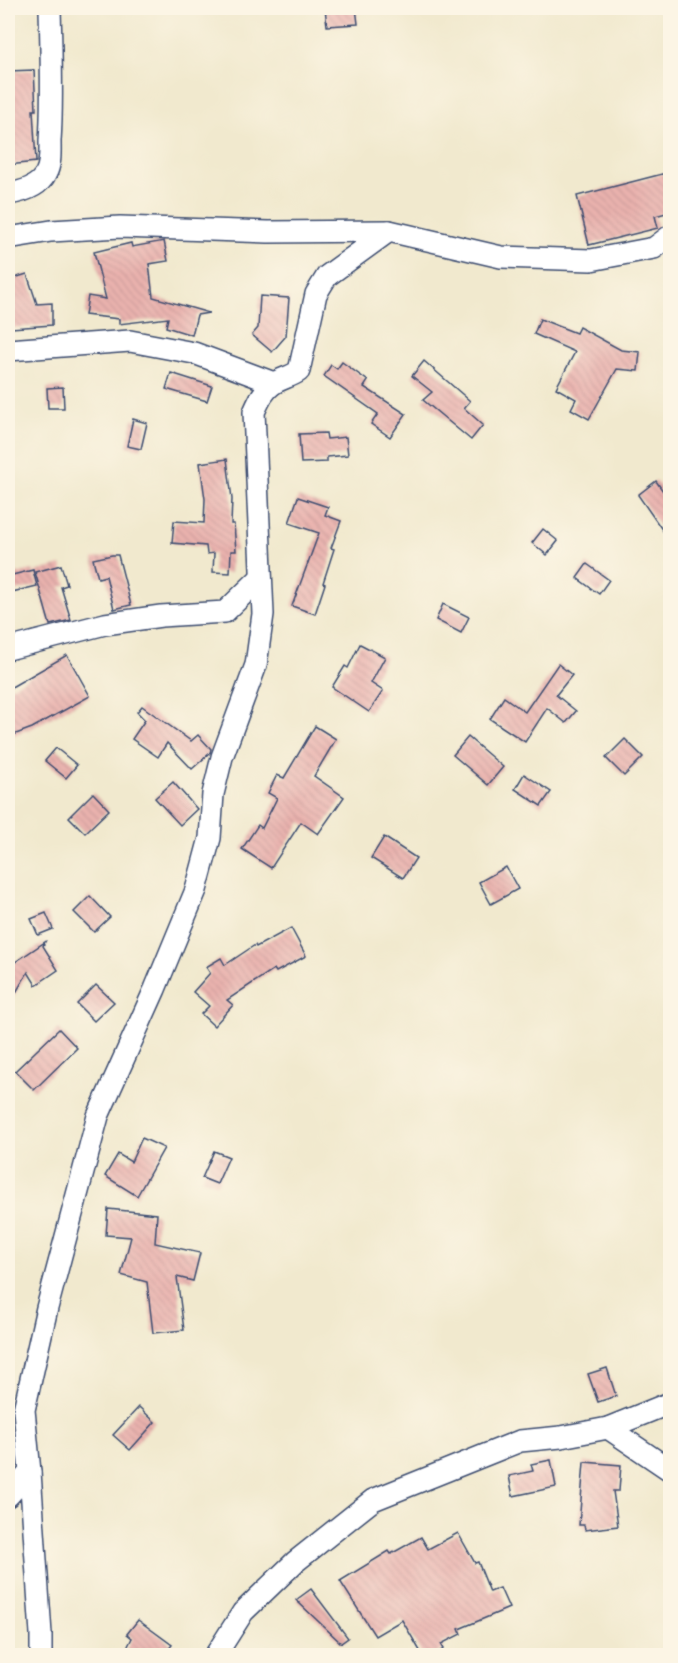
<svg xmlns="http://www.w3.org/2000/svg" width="678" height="1663" viewBox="0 0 678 1663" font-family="Alegreya,serif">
  <defs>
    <pattern id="building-back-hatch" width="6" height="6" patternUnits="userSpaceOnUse" patternTransform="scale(1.5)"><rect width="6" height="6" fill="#eab2ae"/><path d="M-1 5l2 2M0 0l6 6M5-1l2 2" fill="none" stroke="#c89998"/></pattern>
  </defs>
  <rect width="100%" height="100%" fill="#fcf5e5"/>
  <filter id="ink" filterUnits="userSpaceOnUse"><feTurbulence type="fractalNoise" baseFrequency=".0167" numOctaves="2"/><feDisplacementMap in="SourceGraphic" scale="12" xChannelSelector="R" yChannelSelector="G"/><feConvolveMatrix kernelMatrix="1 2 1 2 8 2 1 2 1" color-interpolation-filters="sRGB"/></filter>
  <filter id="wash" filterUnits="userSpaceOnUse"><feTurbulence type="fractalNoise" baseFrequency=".008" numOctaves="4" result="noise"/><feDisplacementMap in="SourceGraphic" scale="24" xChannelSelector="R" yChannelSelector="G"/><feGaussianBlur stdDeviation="1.35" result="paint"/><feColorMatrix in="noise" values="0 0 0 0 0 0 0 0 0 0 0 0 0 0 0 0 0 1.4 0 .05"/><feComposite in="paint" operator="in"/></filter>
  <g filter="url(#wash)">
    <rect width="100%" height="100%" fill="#f1e9ce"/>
    <g id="blocks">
      <g fill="url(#building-back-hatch)">
        <polygon points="325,8 356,8 358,24 327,26"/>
        <polygon points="34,70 36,110 33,110 36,162 8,165 8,71"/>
        <polygon points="670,172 670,212 655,216 658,228 589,245 577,196"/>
        <polygon points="164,241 168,261 149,264 153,297 209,313 197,315 192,335 166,327 168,318 119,324 119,319 85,315 88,296 106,299 94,252 131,243 132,247"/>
        <polygon points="27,274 37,304 52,303 52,325 11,328 8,313 8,280"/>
        <polygon points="260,296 289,298 286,336 272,352 252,335 258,328"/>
        <polygon points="540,319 576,333 579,327 621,350 640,352 638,371 617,369 589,419 571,409 576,399 556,388 575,352 534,334"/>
        <polygon points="424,361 470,401 464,408 483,425 471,440 423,400 432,392 412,376"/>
        <polygon points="342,362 368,381 364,387 406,414 390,437 371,424 378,414 324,376 331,365 337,369"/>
        <polygon points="171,373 212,386 207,401 166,389"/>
        <polygon points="63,387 64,408 48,408 47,388"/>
        <polygon points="133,419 147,423 141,449 127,446"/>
        <polygon points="326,433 327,439 346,437 348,455 327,457 327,462 301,463 299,434"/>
        <polygon points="227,459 232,499 231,524 234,524 236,551 231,551 230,573 213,572 214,553 207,554 206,546 172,543 174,521 204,523 205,499 200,463"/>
        <polygon points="656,481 670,501 670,541 638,495"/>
        <polygon points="298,497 328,507 325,515 341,521 331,548 334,549 323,583 325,584 315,614 292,606 319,533 289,523"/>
        <polygon points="543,529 558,541 547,555 532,543"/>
        <polygon points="112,555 118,555 131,605 114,609 106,576 98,578 93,559"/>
        <polygon points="587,564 609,580 599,594 577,578"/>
        <polygon points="61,565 67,585 61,587 71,620 50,625 35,572"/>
        <polygon points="33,570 37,586 12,592 8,576"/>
        <polygon points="443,604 469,617 461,633 436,620"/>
        <polygon points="360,644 385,657 371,683 383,691 369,712 332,687 345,666 348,668"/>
        <polygon points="67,655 90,696 32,728 8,737 8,689"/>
        <polygon points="558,664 572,675 556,695 576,711 566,723 547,708 525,742 490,719 504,697 525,712"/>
        <polygon points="142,706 191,741 198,735 211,749 210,753 192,769 167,743 158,757 132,739 145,720 137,712"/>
        <polygon points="315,726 336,739 314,776 344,797 318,834 301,822 271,868 242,849 258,825 262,828 277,798 268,793 277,775 284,778"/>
        <polygon points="468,737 503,767 488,785 453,755"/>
        <polygon points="625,739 643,757 624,776 606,758"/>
        <polygon points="56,748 77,765 66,778 45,761"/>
        <polygon points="524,774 551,792 541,806 515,789"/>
        <polygon points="173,782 197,809 180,825 155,798"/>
        <polygon points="93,793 109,810 85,833 69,817"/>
        <polygon points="384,837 416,858 403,878 371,858"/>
        <polygon points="506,867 518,889 491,904 479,882"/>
        <polygon points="90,896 110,917 94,932 74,912"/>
        <polygon points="46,913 53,929 38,935 31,919"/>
        <polygon points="291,928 306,956 276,972 274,969 227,1000 233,1005 214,1026 201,1014 209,1006 193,992 210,973 206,967 221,958 225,965 255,945 256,947"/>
        <polygon points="45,942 43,946 58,970 36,985 28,972 8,1006 8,967"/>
        <polygon points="96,985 114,1002 94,1021 77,1004"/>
        <polygon points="59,1029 77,1048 34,1090 15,1071"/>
        <polygon points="142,1138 164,1148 137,1196 105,1176 118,1154 131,1162"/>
        <polygon points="214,1151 229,1157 217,1184 202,1178"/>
        <polygon points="108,1209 157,1214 155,1243 200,1253 193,1281 177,1277 184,1330 153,1333 147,1282 121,1275 131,1237 106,1235"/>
        <polygon points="607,1368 616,1396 598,1402 588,1374"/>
        <polygon points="139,1407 155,1422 130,1450 113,1435"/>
        <polygon points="551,1460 556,1487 513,1496 509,1476 533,1471 531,1464"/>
        <polygon points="584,1462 621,1465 619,1491 613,1491 618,1526 585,1530 584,1525 579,1525"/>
        <polygon points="458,1533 475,1563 478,1562 490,1592 500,1588 509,1608 459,1629 461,1634 441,1644 444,1649 433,1656 423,1656 402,1620 375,1636 340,1581 389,1551 391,1554 421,1537 428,1549"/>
        <polygon points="311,1589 348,1638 341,1643 296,1600"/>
        <polygon points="138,1620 172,1645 163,1656 123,1656 132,1638 127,1634"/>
      </g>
    </g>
  </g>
  <g filter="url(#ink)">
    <use href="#blocks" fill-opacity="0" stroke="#3b4b6f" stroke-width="1.5"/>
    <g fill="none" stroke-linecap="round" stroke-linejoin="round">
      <g stroke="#3b4b6f" stroke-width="24">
        <g id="street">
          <path d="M8,194C22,192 39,187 46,173C51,164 50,151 50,141C53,97 51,52 50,8"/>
          <polyline points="8,238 51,231 120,227 268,232 389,231 501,257 591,260 654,248 670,236"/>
          <polyline points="8,350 130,341 194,353 274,383"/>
          <polyline points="8,649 105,624 161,616 225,612 261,577"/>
          <polyline points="608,1428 670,1470"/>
          <polyline points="8,1496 30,1472"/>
          <path d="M41,1656V1634L30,1472L24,1410L47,1308L98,1116L155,989L196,890L210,838L213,794L222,757L256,665L263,614L254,412C259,401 263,391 273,384C281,378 291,377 299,371L316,294L327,276L389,231"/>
          <polyline points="215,1656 243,1612 295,1562 373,1500 520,1441 561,1437 608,1428 670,1403"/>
        </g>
      </g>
      <use href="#street" stroke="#fff" stroke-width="21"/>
    </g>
  </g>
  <rect width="678" height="1663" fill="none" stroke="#fcf5e5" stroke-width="30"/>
</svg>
